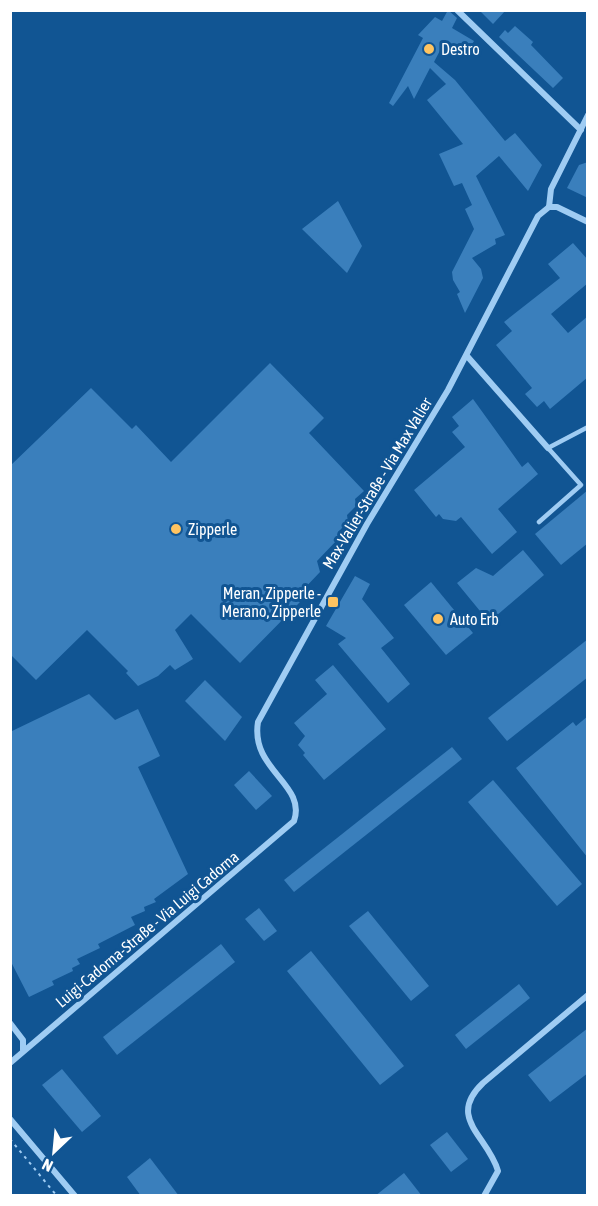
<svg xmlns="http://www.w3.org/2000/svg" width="598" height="1206" viewBox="0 0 598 1206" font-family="'Asap Condensed',sans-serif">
  <rect width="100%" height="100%" fill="#115593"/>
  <g fill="#3a7fbc">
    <polygon points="448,10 457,18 452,28 474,41 466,54 445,41 434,62 455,80 505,141 515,133 542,165 528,191 499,156 476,176 505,235 495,239 496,244 472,258 481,269 483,278 465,313 457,294 460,292 453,280 452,272 474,229 465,209 472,205 462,183 454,186 439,154 463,144 427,100 446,84 430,68 414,99 408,86 393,106 389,103 423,38 418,35 435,17 442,21"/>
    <polygon points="479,10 506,10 493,24"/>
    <polygon points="515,26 533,42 531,45 563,78 553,88 499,37 505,30 508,33"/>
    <polygon points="588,162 588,198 567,188 579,165"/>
    <polygon points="338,201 362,246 347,273 302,229"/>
    <polygon points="573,243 588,260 588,283 551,314 568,333 588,316 588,377 550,409 544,401 537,407 525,394 532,388 496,345 512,331 504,322 560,278 548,264"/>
    <polygon points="270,363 324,418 309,433 364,491 355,499 356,506 347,515 348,522 338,532 338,539 317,561 320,572 301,592 300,602 240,663 191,614 175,630 193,659 175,670 170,665 158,676 138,686 126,673 128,671 87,630 36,680 10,654 10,466 91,388 132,429 136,425 171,462"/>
    <polygon points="473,399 522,467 528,462 538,474 498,509 517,532 492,554 461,517 456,521 443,519 439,514 436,517 414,490 465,447 452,432 459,426 452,417"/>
    <polygon points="588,490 588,543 561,565 535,534"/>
    <polygon points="523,550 544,575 489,622 457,583 476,568 493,576"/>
    <polygon points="355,576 370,584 362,599 394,638 381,648 410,684 388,703 338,644 346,638 326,626"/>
    <polygon points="431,582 473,633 446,655 404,605"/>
    <polygon points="588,639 588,677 507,741 488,718"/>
    <polygon points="333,665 386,729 324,780 303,755 305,753 298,745 305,736 294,723 327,694 315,680"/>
    <polygon points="205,680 242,717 225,741 185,701"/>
    <polygon points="89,694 115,720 138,709 160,756 138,767 188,874 154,899 156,902 144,907 145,911 131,917 135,925 98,944 100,948 77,959 80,964 72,968 73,971 52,981 54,985 29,997 10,960 10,735 12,731"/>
    <polygon points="588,716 588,858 516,768 573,722 576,726"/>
    <polygon points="452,747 462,759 294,892 284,880"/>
    <polygon points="249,771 272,796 256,810 234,785"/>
    <polygon points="493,780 582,884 557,906 468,802"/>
    <polygon points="259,908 277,931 264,941 245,919"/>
    <polygon points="368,911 429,986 411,1001 349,926"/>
    <polygon points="221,944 235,962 117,1055 103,1037"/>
    <polygon points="311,951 404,1066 380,1085 287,971"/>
    <polygon points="519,984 530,998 466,1049 455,1035"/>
    <polygon points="588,1028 588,1073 550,1102 528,1075"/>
    <polygon points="62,1069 101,1116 82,1132 42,1085"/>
    <polygon points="447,1132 468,1159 451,1172 430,1145"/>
    <polygon points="150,1158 179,1196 141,1196 127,1177"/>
    <polygon points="404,1173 422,1196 375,1196"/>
  </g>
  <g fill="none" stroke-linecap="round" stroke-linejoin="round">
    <g stroke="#9fccf3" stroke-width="2" stroke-dasharray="3 4.5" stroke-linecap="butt">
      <polyline points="10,1049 11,1040"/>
      <polyline points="10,1139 57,1196"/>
    </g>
    <polyline stroke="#9fccf3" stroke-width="4.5" points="539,522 581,485 548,448 588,427"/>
    <g stroke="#9fccf3" stroke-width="6">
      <polyline points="457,10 581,130"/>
      <polyline points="549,207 551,189 588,115"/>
      <polyline points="549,207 557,207 588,222"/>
      <polyline points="467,356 548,448"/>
      <polyline points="10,1023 23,1040 23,1050"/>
      <path d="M10,1063L294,821C307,784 250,770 258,722L367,524L448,390L538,216L549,207"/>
      <polyline points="10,1119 75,1196"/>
      <path d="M484,1196L498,1171C488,1136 446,1118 483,1083L588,995"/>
    </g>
  </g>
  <g fill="#ffc461" stroke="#115593" stroke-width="2">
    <circle cx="429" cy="49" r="6"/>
    <circle cx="176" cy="529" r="6"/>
    <rect x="327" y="596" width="12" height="12" rx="3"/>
    <circle cx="438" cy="619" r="6"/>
  </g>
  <g text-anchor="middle" stroke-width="6" stroke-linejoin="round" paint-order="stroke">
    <g font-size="16" fill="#fff" stroke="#115593" text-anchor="start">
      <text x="441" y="55">Destro</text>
      <text x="188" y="535">Zipperle</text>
      <text x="321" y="599" text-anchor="end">Meran, Zipperle -<tspan x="321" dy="18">Merano, Zipperle</tspan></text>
      <text x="450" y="625">Auto Erb</text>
    </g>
    <g font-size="16" fill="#fff" stroke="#115593">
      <text transform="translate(377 483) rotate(-59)" y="6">Max-Valier-Straße - Via Max Valier</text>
      <text transform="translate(147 929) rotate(-40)" y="6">Luigi-Cadorna-Straße - Via Luigi Cadorna</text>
    </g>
  </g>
  <rect width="598" height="1206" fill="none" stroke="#ffffff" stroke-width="24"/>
  <g transform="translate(54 1152) rotate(206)" stroke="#115593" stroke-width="4.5" paint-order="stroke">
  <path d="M0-4.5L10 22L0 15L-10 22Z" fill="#ffffff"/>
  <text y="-9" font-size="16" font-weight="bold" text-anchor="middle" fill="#ffffff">N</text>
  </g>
</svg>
